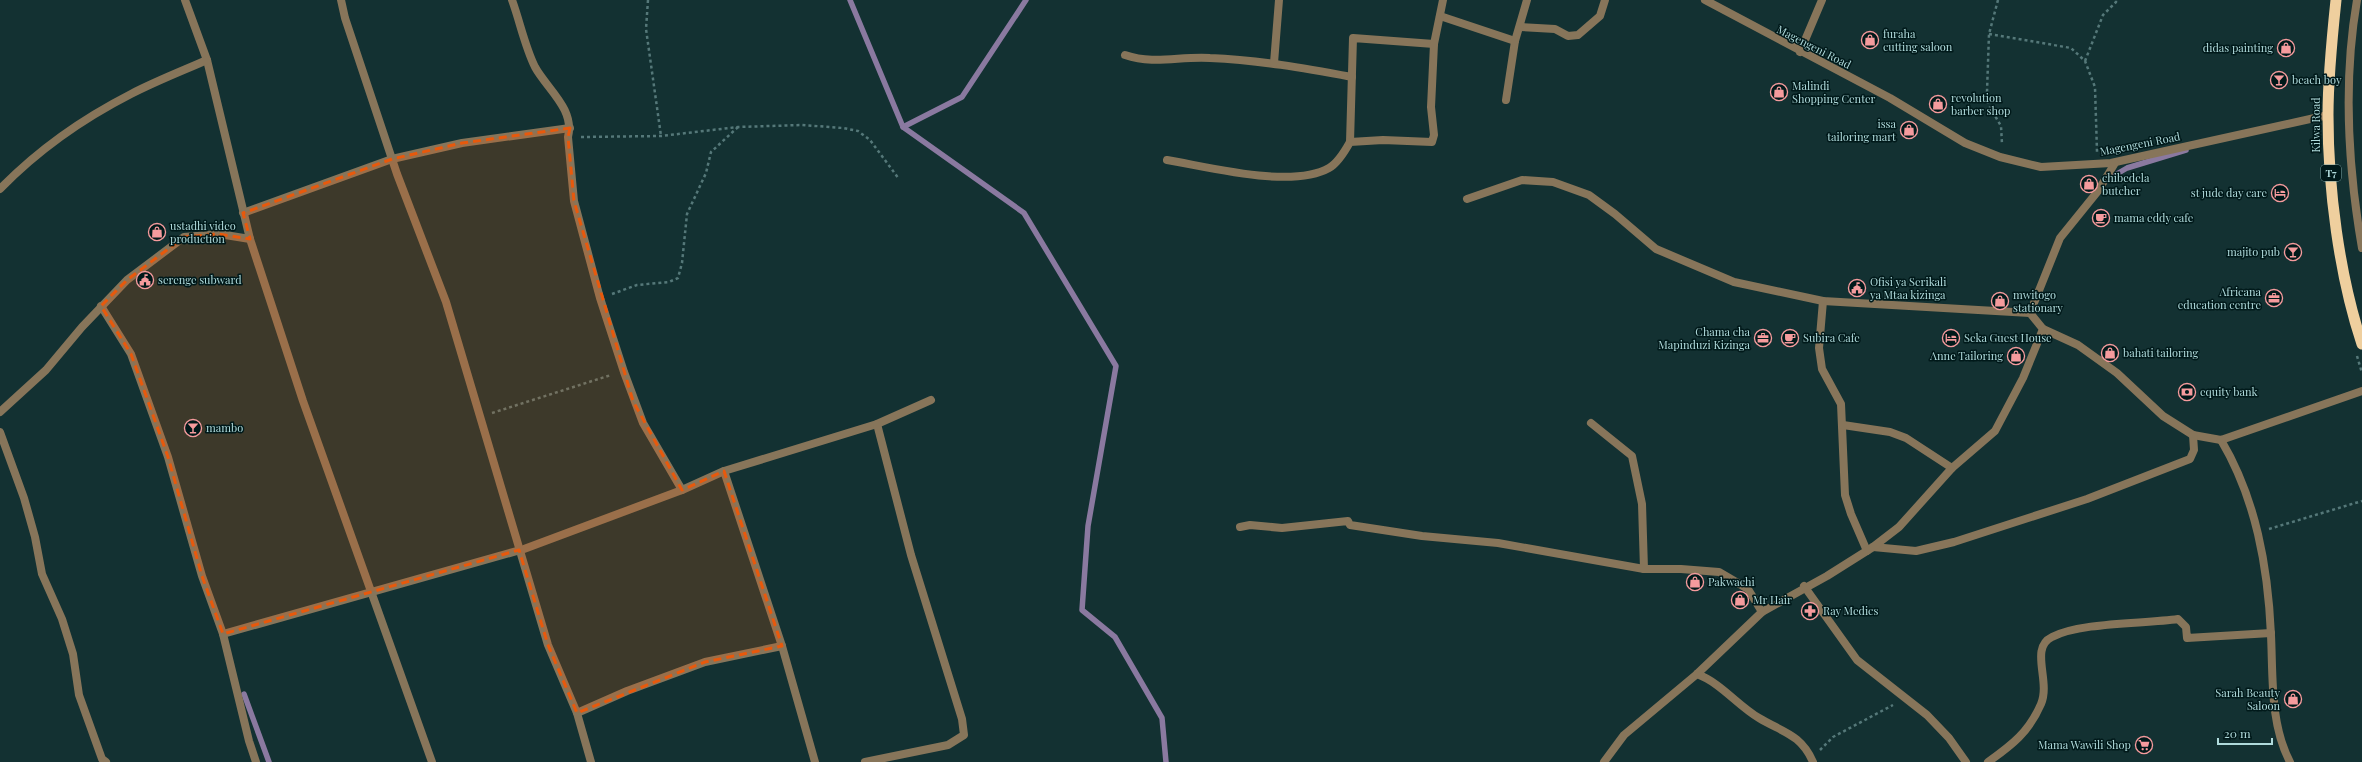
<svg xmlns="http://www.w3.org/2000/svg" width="2362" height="762" viewBox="0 0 2362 762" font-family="'Playfair Display',serif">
  <rect width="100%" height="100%" fill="#133132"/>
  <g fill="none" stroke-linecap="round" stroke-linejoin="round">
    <g stroke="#8a79a0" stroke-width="5.5">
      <polyline points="850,0 903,127 1024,213 1116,366 1088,526 1082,610 1115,637 1162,718 1166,762"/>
      <polyline points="903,127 962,97 1026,0"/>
      <polyline points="2110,178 2127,168 2186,150"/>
      <polyline points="244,694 269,762"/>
    </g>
    <g stroke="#557879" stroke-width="2.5" stroke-dasharray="3 3" stroke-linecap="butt">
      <polyline points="648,0 646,29 661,136"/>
      <polyline points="1998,0 1989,34 1987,92 1988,104 2001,126 2002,144"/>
      <polyline points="1989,34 2071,48 2085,61 2095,87 2097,152"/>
      <polyline points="2085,61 2103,15 2116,2 2116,0"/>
      <polyline points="581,137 661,136 738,127 802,125 843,128 858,131 870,140 899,179"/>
      <polyline points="612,294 637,285 669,282 678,278 682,263 687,214 706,173 711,152 738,127"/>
      <polyline points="2357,356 2362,373"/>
      <polyline points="492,413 611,375"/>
      <polyline points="2269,529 2362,501"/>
      <polyline points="1820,750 1833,737 1893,705"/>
    </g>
    <path stroke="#87755a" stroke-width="8" d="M2357,0C2343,81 2348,167 2362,248"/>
    <g stroke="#87755a" stroke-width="8">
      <polyline points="185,0 207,60 250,239 303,401 432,762"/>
      <polyline points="341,0 345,18 397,174 446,302 548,645 577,713 591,762"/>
      <path d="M512,0C520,22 525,47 535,67C547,89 575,109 568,137L574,201L600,298L624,372L643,423L682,490"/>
      <polyline points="1705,0 1890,98 1965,143 2000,157 2041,167 2111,163 2328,115"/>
      <polyline points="1440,16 1515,41"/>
      <polyline points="1520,27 1555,29 1568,36 1578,35 1600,16 1605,0"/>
      <polyline points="1800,52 1822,0"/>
      <path d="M1125,55C1155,65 1179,56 1210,58C1258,60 1304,68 1352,77"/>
      <polyline points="1274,63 1279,0"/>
      <polyline points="1506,100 1515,41 1527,0"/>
      <polyline points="1350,142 1353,38 1434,44"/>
      <path d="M1167,160C1209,167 1292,189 1329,168C1338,163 1345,151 1350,142L1383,140L1432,142L1434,135L1431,107L1434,44L1443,0"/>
      <path d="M0,189C37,151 84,118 131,94C156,81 182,71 207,60"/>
      <polyline points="1467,199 1522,180 1553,182 1589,195 1615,214 1656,249 1734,282 1823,301 2030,313"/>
      <polyline points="243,213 392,159 462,143 570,128"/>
      <polyline points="1823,301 1819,348 1822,369 1841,404 1845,495 1851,514 1867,551"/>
      <polyline points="101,306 131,354 168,457 202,576 223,634 249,741 256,762"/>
      <polyline points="2043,329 2078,345 2117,373 2163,416 2193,435 2221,440 2362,391"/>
      <polyline points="0,412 46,370 82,327 127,280 184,237 219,234 250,239"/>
      <polyline points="1591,423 1632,456 1642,504 1644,569"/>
      <polyline points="1843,425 1890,432 1906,438 1952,468"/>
      <polyline points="0,432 24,498 35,537 42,574 62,619 73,654 79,695 102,759 106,762"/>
      <path d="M2221,440C2256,499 2268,567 2271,635C2273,677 2270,724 2290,762"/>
      <polyline points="724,471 782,646 815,762"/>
      <polyline points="1240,527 1250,525 1282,528 1348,521 1350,525 1422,536 1498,543 1644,569 1681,569 1719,572 1748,589 1762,612"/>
      <polyline points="1873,547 1916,551 1954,542 2087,499 2190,459 2194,450 2193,435"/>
      <polyline points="1804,586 1857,660 1927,715 1949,738 1966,762"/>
      <polyline points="223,634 524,549 682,490 724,471 877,424 931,400"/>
      <path d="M1697,674C1721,683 1737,705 1759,718C1782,732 1801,734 1813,762"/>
      <polyline points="577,713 627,691 705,662 782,646"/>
      <polyline points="865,762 948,745 964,735 962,719 911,555 877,424"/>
      <polyline points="1604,762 1624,735 1697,674 1762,612 1827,576 1873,547 1899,527 1952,468 1995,431 2023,378 2043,329 2030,313 2060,238 2098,191 2115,163"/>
      <path d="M1988,762C2012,745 2029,732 2041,704C2051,681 2029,648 2052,637C2080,622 2144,624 2178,619L2186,627L2187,638L2271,633"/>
    </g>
    <path stroke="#efcf9e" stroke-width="11" d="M2336,0C2332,38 2328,77 2328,115C2328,188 2339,275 2362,344"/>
  </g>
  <path fill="#e8590c" fill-opacity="0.2" stroke="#e8590c" stroke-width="3" stroke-dasharray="8 5" stroke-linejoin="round" d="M570,128L568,137L574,201L633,401L682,490L724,471L782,646L705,662L577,713L548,645L519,550L223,634L202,576L168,457L131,354L101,306L127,280L184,237L219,234L250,239L243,213L392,159L462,143Z"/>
  <defs>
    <g id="shop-ring" transform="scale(0.9)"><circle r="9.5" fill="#00191a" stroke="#f59b9d" stroke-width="1.5"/><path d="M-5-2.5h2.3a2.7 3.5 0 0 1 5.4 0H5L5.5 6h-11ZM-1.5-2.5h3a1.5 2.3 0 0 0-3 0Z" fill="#f59b9d"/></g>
    <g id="bar-ring" transform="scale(0.9)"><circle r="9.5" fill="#00191a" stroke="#f59b9d" stroke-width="1.5"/><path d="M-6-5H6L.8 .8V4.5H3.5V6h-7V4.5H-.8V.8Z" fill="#f59b9d"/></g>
    <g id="hotel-ring" transform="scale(0.9)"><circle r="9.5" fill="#00191a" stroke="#f59b9d" stroke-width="1.5"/><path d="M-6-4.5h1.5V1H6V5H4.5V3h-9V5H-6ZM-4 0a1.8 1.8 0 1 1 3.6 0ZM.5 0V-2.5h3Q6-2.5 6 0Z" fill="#f59b9d"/></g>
    <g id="cafe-ring" transform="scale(0.9)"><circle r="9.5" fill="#00191a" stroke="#f59b9d" stroke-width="1.5"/><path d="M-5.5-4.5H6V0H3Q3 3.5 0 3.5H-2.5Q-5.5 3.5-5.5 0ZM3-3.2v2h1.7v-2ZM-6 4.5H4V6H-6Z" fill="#f59b9d"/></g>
    <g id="civic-ring" transform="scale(0.9)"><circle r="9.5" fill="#00191a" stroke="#f59b9d" stroke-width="1.5"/><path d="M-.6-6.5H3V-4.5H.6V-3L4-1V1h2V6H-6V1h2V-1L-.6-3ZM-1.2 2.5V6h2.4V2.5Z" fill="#f59b9d"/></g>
    <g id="office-ring" transform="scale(0.9)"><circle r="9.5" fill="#00191a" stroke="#f59b9d" stroke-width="1.5"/><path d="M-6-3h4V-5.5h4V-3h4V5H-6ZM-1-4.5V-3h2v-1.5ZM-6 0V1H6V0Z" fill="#f59b9d"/></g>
    <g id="bank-ring" transform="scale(0.9)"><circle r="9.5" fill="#00191a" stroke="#f59b9d" stroke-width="1.5"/><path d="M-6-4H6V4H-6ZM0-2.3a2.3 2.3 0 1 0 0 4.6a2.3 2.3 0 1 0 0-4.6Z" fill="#f59b9d"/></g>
    <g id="pharmacy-ring" transform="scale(0.9)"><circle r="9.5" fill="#00191a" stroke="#f59b9d" stroke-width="1.5"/><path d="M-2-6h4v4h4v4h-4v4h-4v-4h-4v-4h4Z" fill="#f59b9d"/></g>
    <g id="supermarket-ring" transform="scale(0.9)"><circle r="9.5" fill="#00191a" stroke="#f59b9d" stroke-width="1.5"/><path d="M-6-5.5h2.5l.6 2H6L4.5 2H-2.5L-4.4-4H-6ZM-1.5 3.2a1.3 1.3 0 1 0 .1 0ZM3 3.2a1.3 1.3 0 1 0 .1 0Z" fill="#f59b9d"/></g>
  </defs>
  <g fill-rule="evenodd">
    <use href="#shop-ring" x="1870" y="40"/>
    <use href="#shop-ring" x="2286" y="48"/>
    <use href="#bar-ring" x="2279" y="80"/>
    <use href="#shop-ring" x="1779" y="92"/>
    <use href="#shop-ring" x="1938" y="104"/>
    <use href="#shop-ring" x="1909" y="130"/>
    <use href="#shop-ring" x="2089" y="184"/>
    <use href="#hotel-ring" x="2280" y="193"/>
    <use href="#cafe-ring" x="2101" y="218"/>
    <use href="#shop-ring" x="157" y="232"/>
    <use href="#bar-ring" x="2293" y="252"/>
    <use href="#civic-ring" x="145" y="280"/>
    <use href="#civic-ring" x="1857" y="288"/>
    <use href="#office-ring" x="2274" y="298"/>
    <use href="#shop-ring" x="2000" y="301"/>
    <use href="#office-ring" x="1763" y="338"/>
    <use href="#cafe-ring" x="1790" y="338"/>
    <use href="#hotel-ring" x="1951" y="338"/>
    <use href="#shop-ring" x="2110" y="353"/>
    <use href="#shop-ring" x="2016" y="356"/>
    <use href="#bank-ring" x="2187" y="392"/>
    <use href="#bar-ring" x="193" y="428"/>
    <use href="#shop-ring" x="1695" y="582"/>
    <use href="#shop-ring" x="1740" y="600"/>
    <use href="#pharmacy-ring" x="1810" y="611"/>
    <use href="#shop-ring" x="2293" y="699"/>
    <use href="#supermarket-ring" x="2144" y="745"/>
  </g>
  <g text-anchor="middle" stroke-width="3" stroke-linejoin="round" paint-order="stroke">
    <rect fill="#00191a" stroke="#7ba1a2" stroke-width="1" x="2321" y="165" width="20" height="16" rx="3"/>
    <g font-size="10" font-weight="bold" fill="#b0dbdc">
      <text x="2331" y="177">T7</text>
    </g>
    <g font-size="11" fill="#b0dbdc" stroke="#00191a" text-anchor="start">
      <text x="1883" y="38">furaha<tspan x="1883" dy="13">cutting saloon</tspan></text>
      <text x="2273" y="52" text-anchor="end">didas painting</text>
      <text x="2292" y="84">beach boy</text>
      <text x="1792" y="90">Malindi<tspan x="1792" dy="13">Shopping Center</tspan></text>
      <text x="1951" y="102">revolution<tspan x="1951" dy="13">barber shop</tspan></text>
      <text x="1896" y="128" text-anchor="end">issa<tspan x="1896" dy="13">tailoring mart</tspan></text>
      <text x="2102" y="182">chibedela<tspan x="2102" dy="13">butcher</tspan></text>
      <text x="2267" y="197" text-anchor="end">st jude day care</text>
      <text x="2114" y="222">mama eddy cafe</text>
      <text x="170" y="230">ustadhi video<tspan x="170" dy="13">production</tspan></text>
      <text x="2280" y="256" text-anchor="end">majito pub</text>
      <text x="158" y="284">serenge subward</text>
      <text x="1870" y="286">Ofisi ya Serikali<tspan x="1870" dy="13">ya Mtaa kizinga</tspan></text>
      <text x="2261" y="296" text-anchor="end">Africana<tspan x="2261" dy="13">education centre</tspan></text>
      <text x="2013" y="299">mwitogo<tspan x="2013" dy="13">stationary</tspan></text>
      <text x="1750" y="336" text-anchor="end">Chama cha<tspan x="1750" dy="13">Mapinduzi Kizinga</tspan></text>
      <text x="1803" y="342">Subira Cafe</text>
      <text x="1964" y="342">Seka Guest House</text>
      <text x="2123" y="357">bahati tailoring</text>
      <text x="2003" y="360" text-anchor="end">Anne Tailoring</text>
      <text x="2200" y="396">equity bank</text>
      <text x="206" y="432">mambo</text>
      <text x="1708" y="586">Pakwachi</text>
      <text x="1753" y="604">Mr Hair</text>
      <text x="1823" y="615">Ray Medics</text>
      <text x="2280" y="697" text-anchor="end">Sarah Beauty<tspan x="2280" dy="13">Saloon</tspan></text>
      <text x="2131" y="749" text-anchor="end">Mama Wawili Shop</text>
    </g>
    <g font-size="11" fill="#b0dbdc" stroke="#00191a">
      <text transform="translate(1814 47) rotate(27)" y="4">Magengeni Road</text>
      <text transform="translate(2316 125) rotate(-90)" y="4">Kilwa Road</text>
      <text transform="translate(2140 144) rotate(-11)" y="4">Magengeni Road</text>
    </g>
  </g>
  <path d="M2218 738v6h54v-6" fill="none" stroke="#b0dbdc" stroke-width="2"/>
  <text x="2224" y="738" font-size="12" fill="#b0dbdc" stroke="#00191a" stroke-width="3" paint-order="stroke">20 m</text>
</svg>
